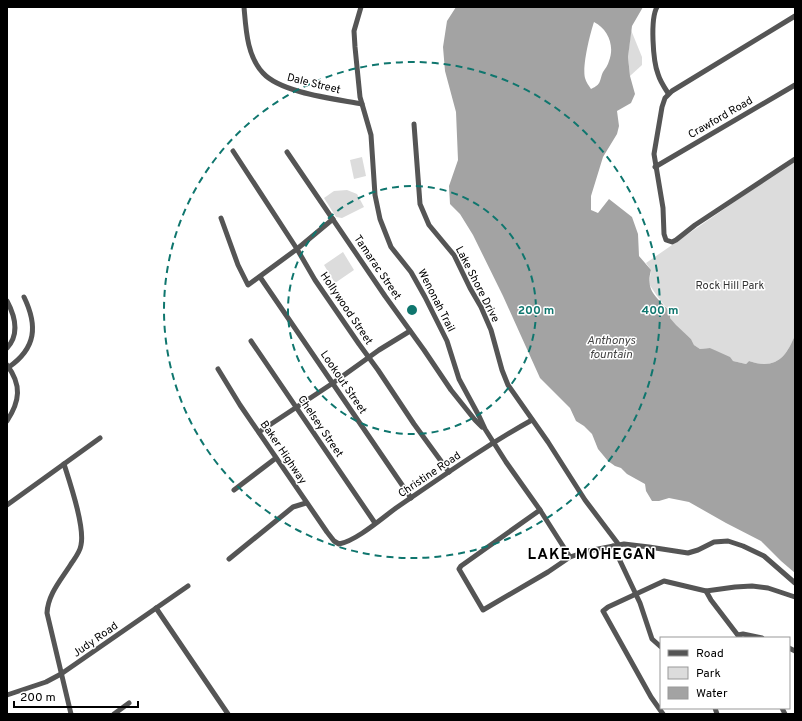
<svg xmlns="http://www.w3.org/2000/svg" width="802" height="721" viewBox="0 0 802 721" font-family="Overpass,sans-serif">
  <rect width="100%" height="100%" fill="#fff"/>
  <g fill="#dcdcdc">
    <polygon points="631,30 642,57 642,65 630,76 628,57"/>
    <polygon points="362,157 366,176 354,179 350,160"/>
    <path d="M795,160V335C786,358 775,370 749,361L746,364L733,361L710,348L700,349L694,345L691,339L676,326L670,318V312L657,296L649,284L651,270L646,263Z"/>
    <polygon points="347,190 357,194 364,207 342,218 336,217 324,198 334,191"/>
    <polygon points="343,252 354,270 335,283 324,265"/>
  </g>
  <path fill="#a3a3a3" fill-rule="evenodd" d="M456,7H643L632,26L628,57L630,76L635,94L631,103L617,111L619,126L617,134L603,157L591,196V210L598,213L609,199L632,217L638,234L639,256L651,270C645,292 657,296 670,312V318L676,325L691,339L694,345L700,349L710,348L730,357L733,361L746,364L749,361C775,370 786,358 795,335V573L781,561L761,541L726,523L689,502L669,498L659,501H652L646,491L645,484L627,474L621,468L615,466L608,461L598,449L592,434L584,426L576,421L570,408L540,378L503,296L473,235L460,214L450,204L449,186L458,160L456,112L445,71L443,47L447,21ZM594,22C608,29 615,46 609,61C608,65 605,69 603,72C599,81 602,84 591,89C589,86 586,82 585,78C582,66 590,34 594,22Z"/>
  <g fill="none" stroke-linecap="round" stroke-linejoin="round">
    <g stroke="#555" stroke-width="5">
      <path d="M244,7C246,30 247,56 263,73C281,93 336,99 362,104"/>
      <polyline points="361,7 354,31 355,47 360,97 371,135 375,195 380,219 391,247 411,272 425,297 447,341 459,379 479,416 485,429 506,462 540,510 570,557"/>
      <path d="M657,7C650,19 653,61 658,74C660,81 664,87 668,93"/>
      <polyline points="795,16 672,91 665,98 662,107 654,154 663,208 664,234 666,240 672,242 676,240 695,225 795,159"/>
      <polyline points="414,124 420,204 429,225 454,255 470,288 481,307 491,330 502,370 508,385 548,442 585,500 619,545"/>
      <polyline points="233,151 297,249 315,280 359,344 378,370 414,424 449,472"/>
      <polyline points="287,152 385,296 424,350 451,390 475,420 482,427"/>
      <polyline points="655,167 795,85"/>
      <polyline points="221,218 238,265 248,285 297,249 333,219"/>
      <polyline points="260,277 411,498"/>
      <polyline points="251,341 375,523"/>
      <path d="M7,348C20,334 15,316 7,301"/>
      <path d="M7,365C22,385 20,401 7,421"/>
      <path d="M9,367C36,348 38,326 24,297"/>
      <path d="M218,369L240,405L327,532L334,541L339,544C356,541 381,519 396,508C440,478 485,446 532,420"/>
      <polyline points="259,432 333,383 379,350 410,331"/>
      <path d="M64,464C70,483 85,527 81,545C80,552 75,558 71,564C61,580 48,594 47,613L71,714"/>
      <polyline points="234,490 276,458"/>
      <polyline points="7,505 100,438"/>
      <polyline points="540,510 461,566 459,569 483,610 548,572 570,557 588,551 624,544 649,547 688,553 698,550 714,542 728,541 743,546 764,556 795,583"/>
      <polyline points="613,546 640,603 652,639 661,647"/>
      <polyline points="229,559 293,507 306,503"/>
      <polyline points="706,591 711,600 740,638"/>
      <polyline points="156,608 228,714"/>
      <polyline points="738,635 743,634 762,638"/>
      <polyline points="789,648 795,651"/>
      <polyline points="7,695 46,682 61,674 188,586"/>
      <polyline points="715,708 717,714"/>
      <polyline points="782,708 785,714"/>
      <polyline points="114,714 129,703"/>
      <polyline points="663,714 651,697 603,611 608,607 664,581 706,591 735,587 752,586 768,588 795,597"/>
    </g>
  </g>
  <g fill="none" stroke="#0f766e" stroke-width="2" stroke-dasharray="7 5">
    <circle cx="412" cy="310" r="124"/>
    <circle cx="412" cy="310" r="248"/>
  </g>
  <g text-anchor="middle" stroke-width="3" stroke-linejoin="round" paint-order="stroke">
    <g font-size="11" fill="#000" stroke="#fff">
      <text transform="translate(314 83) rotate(14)" y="4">Dale Street</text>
      <text transform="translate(720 117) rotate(-30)" y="4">Crawford Road</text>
      <text transform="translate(378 267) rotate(56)" y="4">Tamarac Street</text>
      <text transform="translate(478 284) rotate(63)" y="4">Lake Shore Drive</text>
      <text transform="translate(437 300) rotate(63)" y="4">Wenonah Trail</text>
      <text transform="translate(347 308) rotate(56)" y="4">Hollywood Street</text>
      <text transform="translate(344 382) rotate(56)" y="4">Lookout Street</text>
      <text transform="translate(321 426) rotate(56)" y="4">Chelsey Street</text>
      <text transform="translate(284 452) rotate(56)" y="4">Baker Highway</text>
      <text transform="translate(429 474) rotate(-34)" y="4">Christine Road</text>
      <text transform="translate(95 639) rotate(-35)" y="4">Judy Road</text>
    </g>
    <g font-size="11" fill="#333" stroke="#fff">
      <text x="730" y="289">Rock Hill Park</text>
    </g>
    <g font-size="12" font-style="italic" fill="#444" stroke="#fff">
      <text x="611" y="344">Anthonys<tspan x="611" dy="14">fountain</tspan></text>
    </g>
    <g font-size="15" font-weight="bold" letter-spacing="1" fill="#000" stroke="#fff">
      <text x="592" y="559">LAKE MOHEGAN</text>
    </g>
  </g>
  <circle cx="412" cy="310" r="6" fill="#0f766e" stroke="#fff" stroke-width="2"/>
  <g font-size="12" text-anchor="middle" font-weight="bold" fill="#0f766e" stroke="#fff" stroke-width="3" stroke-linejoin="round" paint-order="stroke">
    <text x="536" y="314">200 m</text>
    <text x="660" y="314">400 m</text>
  </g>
  <rect width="802" height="721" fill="none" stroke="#000000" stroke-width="16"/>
  <rect x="660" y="637" width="130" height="72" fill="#ffffff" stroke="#999999"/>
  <rect x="668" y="650" width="20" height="6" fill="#555555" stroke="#999999"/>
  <text x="696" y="657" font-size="12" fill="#000000">Road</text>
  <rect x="668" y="667" width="20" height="12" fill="#dcdcdc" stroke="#999999"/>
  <text x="696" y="677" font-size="12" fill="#000000">Park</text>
  <rect x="668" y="687" width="20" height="12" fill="#a3a3a3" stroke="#999999"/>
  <text x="696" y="697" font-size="12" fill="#000000">Water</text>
  <path d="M14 701v6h124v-6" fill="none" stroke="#000000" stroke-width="2"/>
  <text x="20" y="701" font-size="12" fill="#000000" stroke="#ffffff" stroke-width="3" paint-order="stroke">200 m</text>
</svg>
